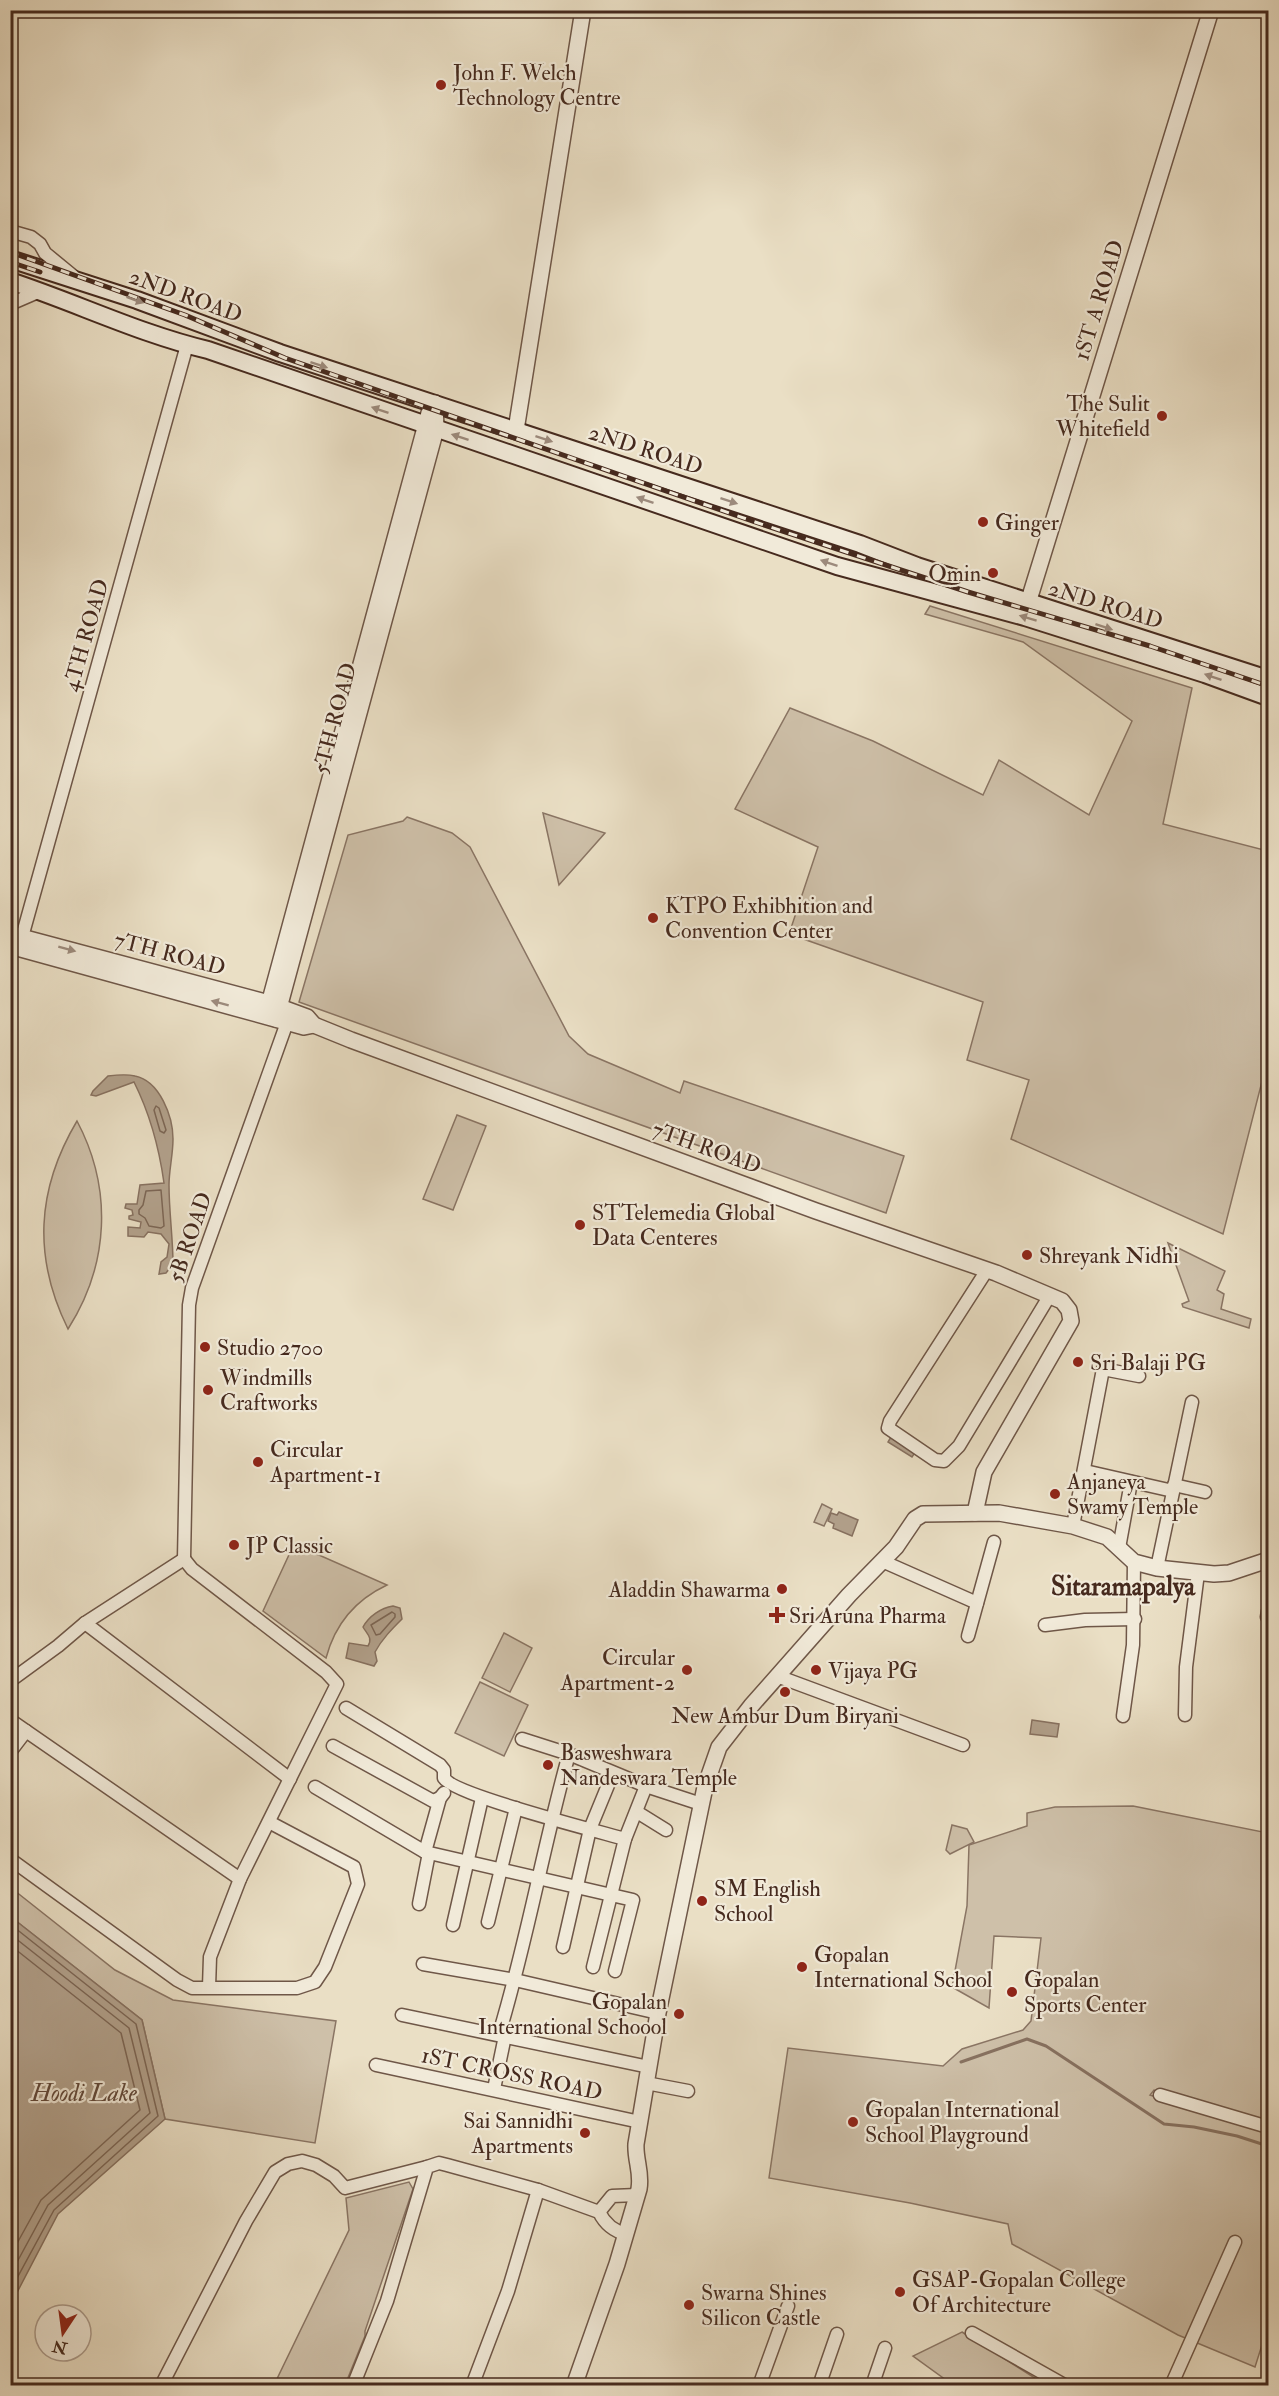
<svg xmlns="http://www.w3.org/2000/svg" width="1279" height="2396" viewBox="0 0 1279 2396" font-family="'IM FELL Double Pica',serif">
  <rect width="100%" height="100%" fill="#eadfc5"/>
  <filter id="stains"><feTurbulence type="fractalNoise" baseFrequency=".00333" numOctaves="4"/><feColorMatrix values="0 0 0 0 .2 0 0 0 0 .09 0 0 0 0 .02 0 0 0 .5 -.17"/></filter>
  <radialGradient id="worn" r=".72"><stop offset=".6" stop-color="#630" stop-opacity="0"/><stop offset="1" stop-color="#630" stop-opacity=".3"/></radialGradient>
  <g fill="#cec0a9" stroke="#8a7564" stroke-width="1.5">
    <polygon points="930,606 1192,688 1163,824 1268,851 1268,1058 1223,1234 1011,1139 1029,1080 967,1060 983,1002 789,934 818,847 735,809 790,708 873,741 983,795 999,760 1089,815 1132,721 1023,642 925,614"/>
    <polygon points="543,813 605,833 559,885"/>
    <polygon points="407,817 452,833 470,847 569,1036 588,1054 680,1093 684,1081 904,1156 886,1213 299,1002 348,835 403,821"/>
    <polygon points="457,1115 486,1126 453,1210 423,1199"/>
    <path d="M77,1121C113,1189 109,1265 68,1329C33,1258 36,1190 77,1121Z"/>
    <polygon points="1168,1243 1225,1271 1217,1290 1224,1294 1221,1309 1251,1319 1249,1328 1183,1307 1182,1304 1189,1301"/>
    <polygon points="822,1504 832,1509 824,1526 814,1522"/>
    <path d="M294,1544L387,1585C355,1600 335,1624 326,1658L263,1611Z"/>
    <polygon points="504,1633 532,1648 510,1692 482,1678"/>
    <polygon points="480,1682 528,1705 504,1756 455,1733"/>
    <polygon points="1133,1806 1268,1833 1268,2123 1154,2090 1150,2095 1268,2132 1268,2326 1255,2367 1178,2335 1012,2244 1008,2224 910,2203 769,2178 788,2048 943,2066 962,2049 1023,2030 1031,2021 1041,1938 994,1936 989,2008 952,1987 967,1906 969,1845 1027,1826 1027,1813 1055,1807"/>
    <polygon points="952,1825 967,1829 974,1842 950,1854 946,1850"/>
    <polygon points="10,1887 115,1970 173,2000 336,2021 315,2143 165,2119 142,2020 11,1917"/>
    <polygon points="409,2182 413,2189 365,2331 365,2336 345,2385 274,2385 349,2230 346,2198"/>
    <polygon points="962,2332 1046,2385 953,2385 913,2356"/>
  </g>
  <g fill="#b2a18c" stroke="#877160" stroke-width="1.5">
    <path d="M108,1076C116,1075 127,1074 135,1076C160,1081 173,1117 173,1139C173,1155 169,1170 169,1185C169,1212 173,1238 173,1264L166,1273L159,1274L161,1262L167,1257L169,1244L161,1234L148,1232L144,1237L128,1236V1227L140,1228L141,1222L129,1219V1216L133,1215L132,1210L125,1208L126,1204H137L140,1185L164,1183C159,1147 150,1114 134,1082L96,1096L91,1095L93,1091Z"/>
    <polygon points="895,1430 920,1445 912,1457 888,1442"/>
    <polygon points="839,1512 858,1520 852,1536 833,1528 834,1524 828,1521 831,1513 837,1515"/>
    <path d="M393,1606L400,1608L402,1619C392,1629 382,1639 375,1652L377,1661L374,1666L346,1658L349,1643L368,1646C373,1638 367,1634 363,1627C369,1616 381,1608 393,1606Z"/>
    <polygon points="1032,1720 1059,1724 1057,1737 1030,1734"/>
    <polygon points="11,1917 142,2020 165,2119 58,2214 11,2304"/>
  </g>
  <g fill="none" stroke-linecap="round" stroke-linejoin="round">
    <g stroke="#7c6655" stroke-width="1.5">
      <polygon points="156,1106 159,1108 166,1130 164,1133 160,1131 154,1110"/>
      <polygon points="161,1190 164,1226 161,1228 149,1226 145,1218 139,1214 139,1210 143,1205 146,1191"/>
      <polygon points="392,1612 395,1614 395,1617 380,1634 376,1635 371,1625"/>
      <polyline points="10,1924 136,2024 158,2116 54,2210 10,2291"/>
      <polyline points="10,1934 129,2028 150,2113 48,2205 10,2275"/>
      <polyline points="10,1945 121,2033 140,2110 41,2200 10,2256"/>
    </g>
    <polyline stroke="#877160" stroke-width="3" points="961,2062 1027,2039 1046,2046 1164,2124 1194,2127 1237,2136 1268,2146"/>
    <g stroke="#6f5748" stroke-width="15">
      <g id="minor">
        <polyline points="10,231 31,237 40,244 45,253 73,276"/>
        <polyline points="10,304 40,291"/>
        <polyline points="22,937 187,345"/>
        <polyline points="987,1270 890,1421 888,1428 935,1460 944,1461 959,1446 1050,1295"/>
        <polyline points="1085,1471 1173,1491"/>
        <polyline points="1174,1485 1205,1492"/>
        <polyline points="1073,1526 1103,1369 1139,1376"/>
        <polyline points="1119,1548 1131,1482"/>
        <polyline points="184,1559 189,1305 192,1288 290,1014"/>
        <polyline points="184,1559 192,1569 326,1672 337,1684 240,1879 210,1957 209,1987"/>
        <polyline points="882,1561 977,1603"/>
        <polyline points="1157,1568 1192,1402"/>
        <polyline points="1267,1617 1268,1611"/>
        <polyline points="85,1623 290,1779"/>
        <polyline points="1045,1625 1085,1620 1135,1619"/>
        <polyline points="968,1636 994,1542"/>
        <polyline points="777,1676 963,1745"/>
        <polyline points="10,1681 58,1646 85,1623 184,1559"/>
        <path d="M346,1708L440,1765L444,1770V1778C454,1795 597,1831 625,1839"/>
        <polyline points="1185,1715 1186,1667 1198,1573"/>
        <polyline points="1123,1716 1133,1645 1134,1562"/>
        <polyline points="10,1720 240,1879"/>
        <polyline points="522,1739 569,1754 646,1786 701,1804"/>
        <polyline points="333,1746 433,1801 440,1798"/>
        <polyline points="10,1752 26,1731"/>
        <polyline points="315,1787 425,1852 633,1900 615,1971"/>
        <polyline points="637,1812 666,1830"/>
        <polyline points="425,1852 440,1798 444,1793"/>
        <polyline points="10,1859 177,1980 192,1988 297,1988 315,1982 325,1967 358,1884 354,1867 269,1822"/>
        <polyline points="419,1904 429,1853"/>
        <polyline points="488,1922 516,1808"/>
        <polyline points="453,1925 482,1798"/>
        <polyline points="563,1947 590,1829 613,1773"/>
        <polyline points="423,1964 515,1980 658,2013"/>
        <polyline points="593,1967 625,1839 646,1786"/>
        <polyline points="402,2015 649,2067"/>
        <path d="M499,2034C527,1942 543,1847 569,1754"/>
        <polyline points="376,2065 640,2122"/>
        <polyline points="646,2083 688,2091"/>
        <polyline points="494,2089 505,2036"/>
        <polyline points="1160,2095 1268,2127"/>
        <polyline points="599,2212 612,2196 637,2195"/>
        <polyline points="972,2333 1066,2386"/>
        <polyline points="161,2386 246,2221 275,2172 288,2164 302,2161 316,2165 334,2176 345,2188 427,2167"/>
        <path d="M353,2386L387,2301L427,2167L439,2163L447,2165L538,2190L599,2212C605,2224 613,2231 626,2234"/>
        <polyline points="472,2386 508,2291 538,2190"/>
        <polyline points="759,2386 788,2306"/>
        <polyline points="819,2386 837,2334"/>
        <polyline points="872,2386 885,2348"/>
        <polyline points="1171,2386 1235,2242"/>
      </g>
    </g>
    <g stroke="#6f5748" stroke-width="18">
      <g id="tertiary">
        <polyline points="516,430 583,10"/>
        <polyline points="1028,603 1211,10"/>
        <polyline points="10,934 269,1003 307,1017 314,1025 351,1040 816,1211 996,1273 1062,1301 1069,1310 1071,1321 984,1472 975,1513"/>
        <polyline points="10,946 304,1027 314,1025"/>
        <polyline points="266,1015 429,413"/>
        <polyline points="276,1019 436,429 435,403"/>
        <path d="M574,2386L617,2264L639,2189C642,2172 635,2160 636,2144L658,2013L705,1787L719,1747L751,1706L849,1595L896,1547L915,1519L923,1514L999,1513L1073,1526L1107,1537L1134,1562L1157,1568L1214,1574L1229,1573L1268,1560"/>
      </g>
    </g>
    <g stroke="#462a1e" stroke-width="20">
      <g id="secondary">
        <polyline points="10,259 137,300 280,353 860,544 917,566 1268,679"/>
        <path d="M10,281C77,303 140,334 208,350L837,566L1025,617L1205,674L1268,697"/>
      </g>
    </g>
    <use href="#minor" stroke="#f1ead9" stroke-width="12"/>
    <use href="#tertiary" stroke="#f1ead9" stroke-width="15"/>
    <use href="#secondary" stroke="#f1ead9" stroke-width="16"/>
    <g stroke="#462a1e" stroke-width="5">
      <g id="rail">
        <polyline points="10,252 185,315 285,358 758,523 968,592 1150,646 1268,686"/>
        <polyline points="10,262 40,272"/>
      </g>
    </g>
    <use href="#rail" stroke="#f1ead9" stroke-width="3" stroke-dasharray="9" stroke-linecap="butt"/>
  </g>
  <defs><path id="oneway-solid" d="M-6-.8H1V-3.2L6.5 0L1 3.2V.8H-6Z" transform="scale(1.5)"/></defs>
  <g fill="#9c8a7c">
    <use href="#oneway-solid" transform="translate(135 300) rotate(20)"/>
    <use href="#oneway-solid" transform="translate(319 365) rotate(18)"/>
    <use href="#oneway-solid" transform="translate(380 410) rotate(-161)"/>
    <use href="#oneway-solid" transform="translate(460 437) rotate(-162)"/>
    <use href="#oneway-solid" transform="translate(544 439) rotate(18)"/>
    <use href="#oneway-solid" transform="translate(645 500) rotate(-161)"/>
    <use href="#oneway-solid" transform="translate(729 501) rotate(18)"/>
    <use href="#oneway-solid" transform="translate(829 563) rotate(-161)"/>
    <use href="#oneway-solid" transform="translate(1028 618) rotate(-163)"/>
    <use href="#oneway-solid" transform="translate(1104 627) rotate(18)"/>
    <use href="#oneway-solid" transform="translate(1213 677) rotate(-161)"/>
    <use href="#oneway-solid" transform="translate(67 949) rotate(15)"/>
    <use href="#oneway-solid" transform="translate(220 1003) rotate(-165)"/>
  </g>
  <g fill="#8f2418" stroke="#f1ead9" stroke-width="2">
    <circle cx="441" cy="85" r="6"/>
    <circle cx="1162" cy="416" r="6"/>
    <circle cx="983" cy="522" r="6"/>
    <circle cx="993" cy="573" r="6"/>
    <circle cx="653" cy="918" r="6"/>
    <circle cx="580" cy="1225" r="6"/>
    <circle cx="1027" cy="1255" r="6"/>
    <circle cx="205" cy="1347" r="6"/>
    <circle cx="1078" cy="1362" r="6"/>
    <circle cx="208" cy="1390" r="6"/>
    <circle cx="258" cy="1462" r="6"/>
    <circle cx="1055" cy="1494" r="6"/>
    <circle cx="234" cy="1545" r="6"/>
    <circle cx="782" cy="1589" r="6"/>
    <path d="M774 1606h6v6h6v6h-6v6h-6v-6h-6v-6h6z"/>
    <circle cx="687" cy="1670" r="6"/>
    <circle cx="816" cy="1670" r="6"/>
    <circle cx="785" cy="1692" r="6"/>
    <circle cx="548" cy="1765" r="6"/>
    <circle cx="702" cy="1901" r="6"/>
    <circle cx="802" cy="1967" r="6"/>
    <circle cx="1012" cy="1992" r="6"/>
    <circle cx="679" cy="2014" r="6"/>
    <circle cx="853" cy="2122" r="6"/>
    <circle cx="585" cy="2133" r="6"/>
    <circle cx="900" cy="2292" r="6"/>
    <circle cx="689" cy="2305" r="6"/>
  </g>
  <g text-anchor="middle" stroke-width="4.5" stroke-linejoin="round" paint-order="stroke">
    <g font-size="22" fill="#462a1e" stroke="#f1ead9" text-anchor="start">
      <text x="453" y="80">John F. Welch<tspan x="453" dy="25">Technology Centre</tspan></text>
      <text x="1150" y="411" text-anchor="end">The Sulit<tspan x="1150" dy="25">Whitefield</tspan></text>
      <text x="995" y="530">Ginger</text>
      <text x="981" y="581" text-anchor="end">Qmin</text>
      <text x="665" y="913">KTPO Exhibhition and<tspan x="665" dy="25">Convention Center</tspan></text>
      <text x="592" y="1220">STTelemedia Global<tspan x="592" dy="25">Data Centeres</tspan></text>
      <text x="1039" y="1263">Shreyank Nidhi</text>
      <text x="217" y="1355">Studio 2700</text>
      <text x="1090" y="1370">Sri Balaji PG</text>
      <text x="220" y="1385">Windmills<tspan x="220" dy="25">Craftworks</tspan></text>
      <text x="270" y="1457">Circular<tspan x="270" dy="25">Apartment-1</tspan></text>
      <text x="1067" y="1489">Anjaneya<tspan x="1067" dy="25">Swamy Temple</tspan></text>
      <text x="246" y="1553">JP Classic</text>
      <text x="770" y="1597" text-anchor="end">Aladdin Shawarma</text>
      <text x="789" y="1623">Sri Aruna Pharma</text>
      <text x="675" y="1665" text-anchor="end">Circular<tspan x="675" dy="25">Apartment-2</tspan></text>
      <text x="828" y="1678">Vijaya PG</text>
      <text x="785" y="1723" text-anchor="middle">New Ambur Dum Biryani</text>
      <text x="560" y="1760">Basweshwara<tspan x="560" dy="25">Nandeswara Temple</tspan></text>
      <text x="714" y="1896">SM English<tspan x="714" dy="25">School</tspan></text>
      <text x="814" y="1962">Gopalan<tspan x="814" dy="25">International School</tspan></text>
      <text x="1024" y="1987">Gopalan<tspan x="1024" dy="25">Sports Center</tspan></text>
      <text x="667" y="2009" text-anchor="end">Gopalan<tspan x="667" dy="25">International Schoool</tspan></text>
      <text x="865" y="2117">Gopalan International<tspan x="865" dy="25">School Playground</tspan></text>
      <text x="573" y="2128" text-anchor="end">Sai Sannidhi<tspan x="573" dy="25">Apartments</tspan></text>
      <text x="912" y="2287">GSAP-Gopalan College<tspan x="912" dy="25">Of Architecture</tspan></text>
      <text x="701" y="2300">Swarna Shines<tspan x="701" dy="25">Silicon Castle</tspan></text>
    </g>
    <g font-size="22" fill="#462a1e" stroke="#f1ead9">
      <text transform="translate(186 295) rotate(20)" y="8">2ND ROAD</text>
      <text transform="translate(1098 300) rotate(-73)" y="8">1ST A ROAD</text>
      <text transform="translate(646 449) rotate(18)" y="8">2ND ROAD</text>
      <text transform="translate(1106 604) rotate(17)" y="8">2ND ROAD</text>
      <text transform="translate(85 635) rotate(-74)" y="8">4TH ROAD</text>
      <text transform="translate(334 718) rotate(-75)" y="8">5TH ROAD</text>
      <text transform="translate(170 953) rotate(15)" y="8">7TH ROAD</text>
      <text transform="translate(707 1147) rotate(20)" y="8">7TH ROAD</text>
      <text transform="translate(189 1237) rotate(-71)" y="8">5B ROAD</text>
      <text transform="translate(512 2073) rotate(12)" y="8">1ST CROSS ROAD</text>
    </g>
    <g font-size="24" font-style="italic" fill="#61483a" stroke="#f1ead9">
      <text x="84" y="2101">Hoodi Lake</text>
    </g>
    <g font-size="26" font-weight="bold" fill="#462a1e" stroke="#f1ead9">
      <text x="1123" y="1595">Sitaramapalya</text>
    </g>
  </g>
  <rect width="1279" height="2396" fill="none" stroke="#eadfc5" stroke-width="36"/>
  <rect x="12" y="12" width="1255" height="2372" fill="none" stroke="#462a1e" stroke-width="3"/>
  <rect x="18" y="18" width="1243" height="2360" fill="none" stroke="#462a1e" stroke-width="1.5"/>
  <g transform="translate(63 2333) rotate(193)"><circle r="28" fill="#f1ead9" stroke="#ad9d8e" stroke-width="1.5"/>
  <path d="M0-4.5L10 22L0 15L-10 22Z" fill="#8f2418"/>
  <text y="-9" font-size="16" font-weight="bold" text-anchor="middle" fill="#462a1e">N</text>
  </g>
  <rect width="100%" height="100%" filter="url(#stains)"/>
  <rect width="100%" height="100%" fill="url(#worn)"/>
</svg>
